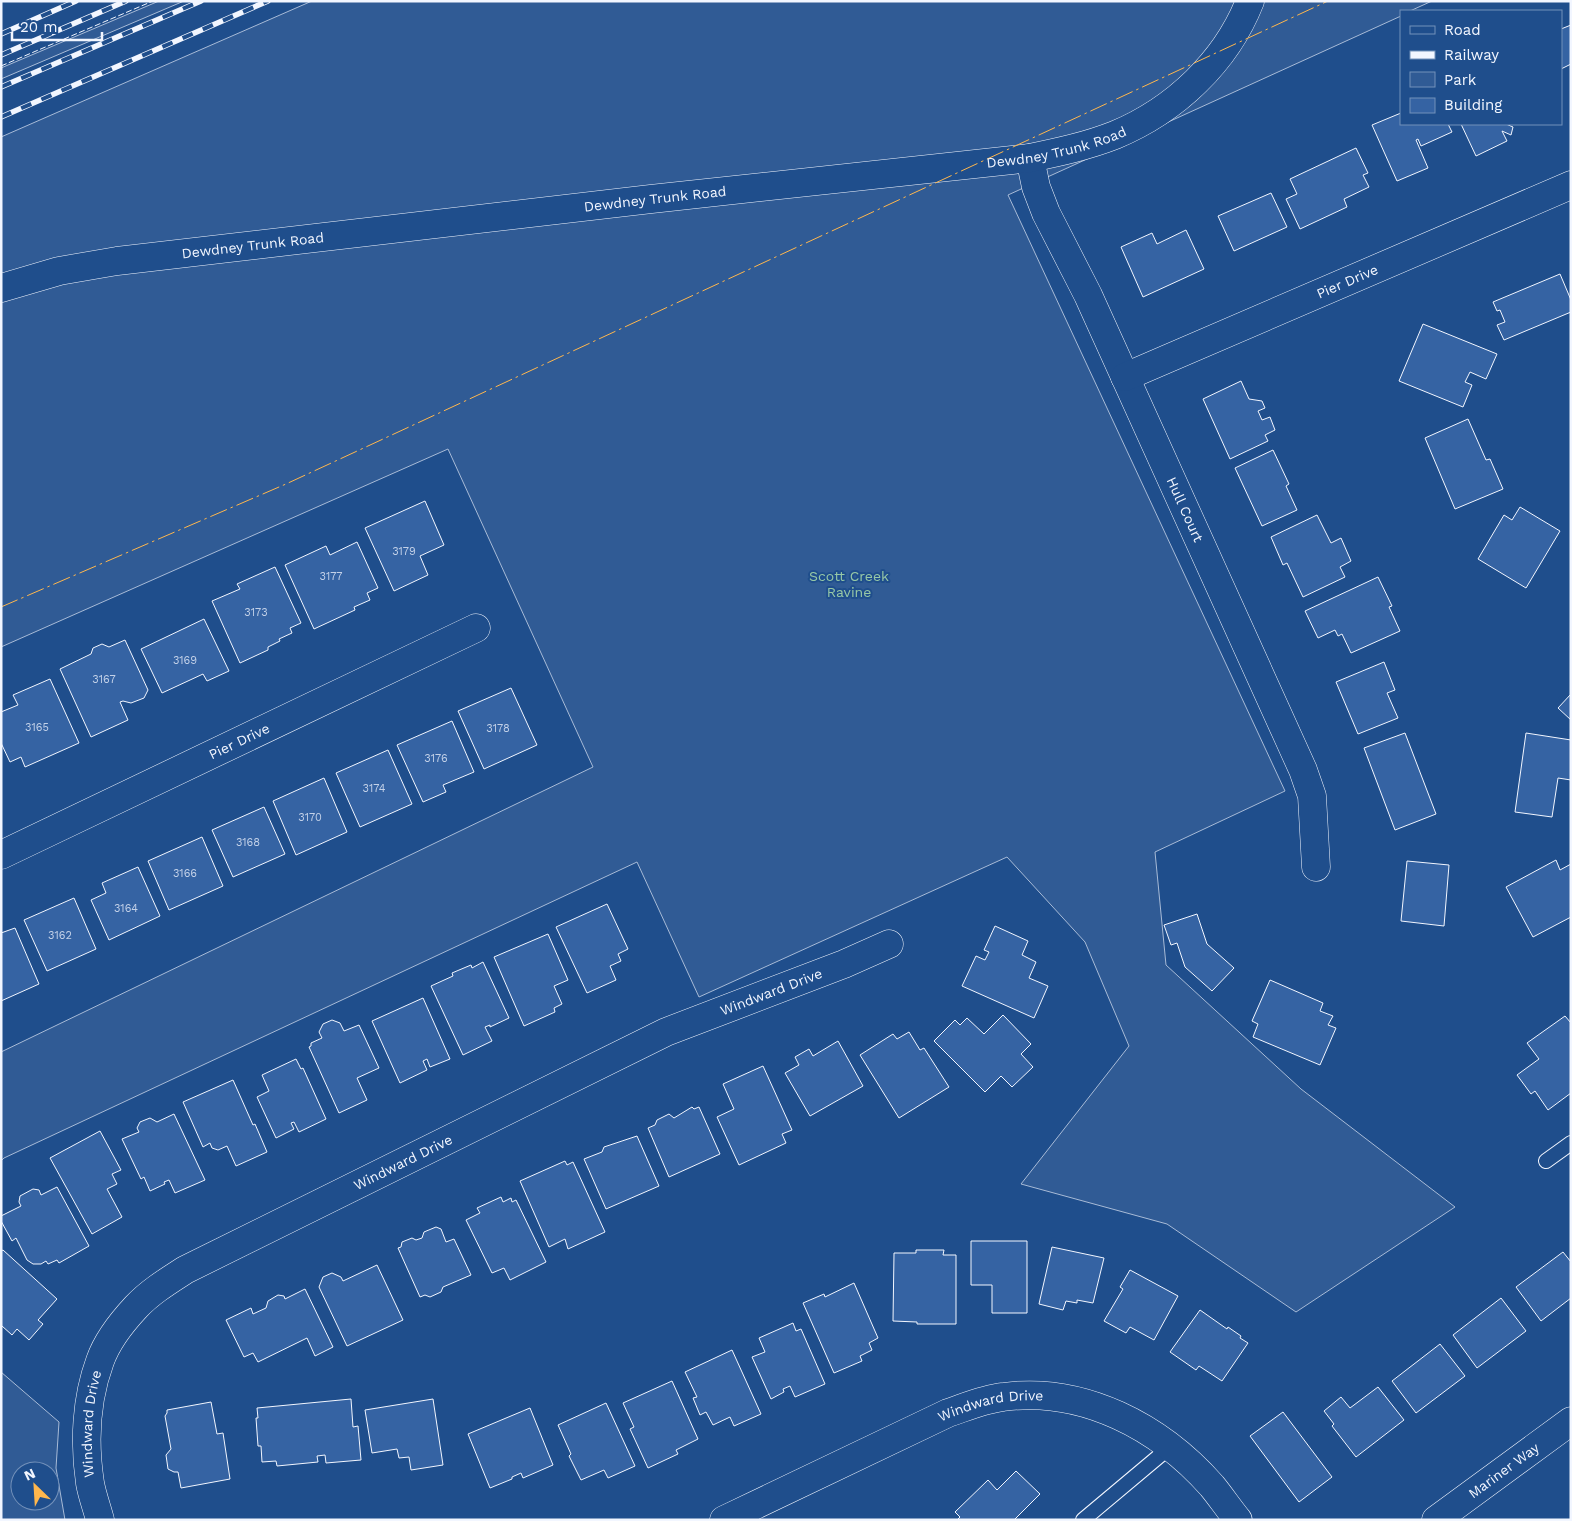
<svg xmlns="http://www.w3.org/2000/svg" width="1572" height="1521" viewBox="0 0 1572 1521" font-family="'Work Sans',sans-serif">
  <rect width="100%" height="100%" fill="#1f4e8c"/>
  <g fill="#305b95" stroke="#a8bbd7" fill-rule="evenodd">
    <polygon points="159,1 184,1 1,79 1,68"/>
    <polygon points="312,1 1432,1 1410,11 1401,11 1401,16 1008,195 1285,791 1155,852 1166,965 1301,1089 1455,1207 1296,1312 1167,1224 1021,1184 1129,1046 1085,942 1007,857 699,997 637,862 4,1158 1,1161 1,1052 593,767 448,449 1,647 1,137"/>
    <path d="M1,1372L59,1422L56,1468L65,1520H1ZM20,1471H50V1501H20Z"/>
  </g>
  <g fill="#3563a3" stroke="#f2f6ff">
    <polygon points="1571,25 1571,64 1561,69 1561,29"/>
    <polygon points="1401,113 1401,124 1448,124 1452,132 1421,146 1418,139 1416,140 1428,168 1397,181 1372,125"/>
    <polygon points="1461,124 1507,124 1506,124 1513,127 1511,135 1502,131 1507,141 1476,156"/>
    <polygon points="1356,148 1368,173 1363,175 1369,187 1344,199 1347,207 1300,229 1286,199 1297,194 1290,179"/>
    <polygon points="1271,193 1287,227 1234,251 1218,216"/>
    <polygon points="1186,230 1204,269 1143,297 1121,247 1152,233 1157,244"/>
    <polygon points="1560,274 1571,300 1571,312 1504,340 1497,325 1505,322 1500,310 1497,311 1493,302"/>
    <polygon points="1423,324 1497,354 1486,379 1470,372 1465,382 1472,385 1463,407 1399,381"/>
    <polygon points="1241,381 1249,399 1262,401 1265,408 1258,411 1262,420 1270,417 1275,430 1265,435 1268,441 1230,459 1203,399"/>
    <polygon points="1468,419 1486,460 1490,459 1503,489 1455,509 1425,438"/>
    <polygon points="1273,450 1289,484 1286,486 1297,510 1262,526 1235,468"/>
    <polygon points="425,501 444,545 420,556 428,575 394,591 365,528"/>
    <polygon points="1520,507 1560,531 1526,588 1478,559 1504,515 1512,520"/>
    <polygon points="1317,515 1331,543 1341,538 1351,561 1340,567 1345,577 1303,597 1287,563 1283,565 1271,537"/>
    <polygon points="357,542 378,588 367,593 370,600 354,607 355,610 314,629 285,565 326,546 330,555"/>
    <polygon points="275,567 301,623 290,628 292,633 279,639 280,641 268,647 268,650 240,663 212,601 240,589 237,584"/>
    <polygon points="1378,577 1392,606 1389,607 1400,631 1351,653 1342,634 1338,636 1335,630 1318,638 1305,611"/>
    <polygon points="204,619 229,671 207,681 203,674 162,693 141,649"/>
    <polygon points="125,640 148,690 144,698 131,703 123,701 120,702 128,720 91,737 60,669 91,654 93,648 102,644 109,647"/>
    <polygon points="1384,662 1395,690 1387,693 1398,718 1358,734 1336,682"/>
    <polygon points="50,679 79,743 25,767 21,757 10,762 1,743 1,712 18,705 13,695"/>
    <polygon points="511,688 537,745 484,769 458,711"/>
    <polygon points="1571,694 1571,720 1558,708"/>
    <polygon points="452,721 474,772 443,785 446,792 423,802 397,745"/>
    <polygon points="1405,733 1436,814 1395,830 1364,748"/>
    <polygon points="1526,733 1571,740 1571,780 1558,778 1552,817 1515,812"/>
    <polygon points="388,750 412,804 360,827 336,773"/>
    <polygon points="324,778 347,832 296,855 273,801"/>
    <polygon points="264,807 285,854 233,877 212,830"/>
    <polygon points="202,837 223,886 169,910 148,861"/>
    <polygon points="1556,860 1560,870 1571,864 1571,917 1533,937 1506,887"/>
    <polygon points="1407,861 1449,865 1444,926 1401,921"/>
    <polygon points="138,867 160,916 109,940 91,900 106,893 102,883"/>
    <polygon points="74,898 96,949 47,971 24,920"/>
    <polygon points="607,904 628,949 618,954 621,961 610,966 616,980 587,993 556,927"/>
    <polygon points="1197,914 1207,944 1234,968 1212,991 1185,967 1177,943 1171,945 1164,925"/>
    <polygon points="995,926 1028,941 1022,955 1036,962 1029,978 1048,986 1034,1018 962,986 976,956 985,960 989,952 984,950"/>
    <polygon points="15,928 39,984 1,1001 1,933"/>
    <polygon points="548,934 568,980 554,986 562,1004 554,1008 555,1012 524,1026 494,957"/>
    <polygon points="483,962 509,1018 490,1027 490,1025 485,1027 492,1041 463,1055 431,986 453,976 452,973 471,965 472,968"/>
    <polygon points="1270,980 1323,1003 1320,1011 1333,1016 1328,1025 1336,1028 1320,1065 1253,1037 1258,1024 1252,1021"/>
    <polygon points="423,998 450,1059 430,1067 427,1059 423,1061 427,1070 400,1083 372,1021"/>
    <polygon points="1003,1015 1031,1044 1021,1054 1033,1067 1012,1087 1001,1076 985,1092 934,1041 955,1020 960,1025 967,1018 984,1034"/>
    <polygon points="1565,1016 1571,1023 1571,1093 1548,1110 1535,1091 1531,1094 1517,1075 1539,1059 1527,1043"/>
    <polygon points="332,1020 340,1023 344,1031 359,1025 379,1068 357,1078 367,1100 339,1113 309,1047 311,1046 311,1043 322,1038 319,1032 323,1024"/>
    <polygon points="909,1032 920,1050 924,1048 949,1087 899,1118 860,1055 893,1034 897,1039"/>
    <polygon points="838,1041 863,1086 810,1116 785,1073 799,1065 795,1057 809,1049 813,1056"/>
    <polygon points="296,1059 301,1069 303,1068 326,1119 299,1132 294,1122 291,1123 294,1129 276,1138 257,1097 269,1091 262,1075"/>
    <polygon points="763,1066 792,1130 782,1134 786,1143 739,1165 717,1117 734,1109 723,1084"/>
    <polygon points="233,1080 253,1125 255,1124 267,1152 236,1166 227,1146 218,1150 212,1148 210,1143 203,1147 183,1102"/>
    <polygon points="692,1107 694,1109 699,1107 720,1154 669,1177 648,1128 655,1125 657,1120 669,1114 674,1118"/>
    <polygon points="174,1114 205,1180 175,1193 169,1180 164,1182 165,1184 150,1191 144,1177 141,1179 122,1139 139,1132 137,1128 140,1122 150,1118 157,1122"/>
    <polygon points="100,1131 121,1170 112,1174 117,1184 107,1189 122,1217 92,1234 50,1158"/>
    <polygon points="637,1136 659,1186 606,1209 584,1159 602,1152 604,1147"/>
    <polygon points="565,1161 567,1165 573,1162 605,1232 568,1249 565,1239 549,1247 520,1181"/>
    <polygon points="57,1187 89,1246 59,1263 57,1260 48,1264 46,1261 41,1264 33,1264 27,1260 16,1238 12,1241 1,1221 1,1216 21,1206 19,1202 20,1196 33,1189 39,1190 41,1195"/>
    <polygon points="501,1197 503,1202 511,1198 512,1202 516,1200 546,1262 510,1280 504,1268 492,1273 466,1220 480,1213 477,1208"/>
    <polygon points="436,1227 441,1229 446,1242 454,1239 471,1275 443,1287 441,1292 430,1297 425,1295 420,1297 398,1248 401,1247 402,1242 412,1238 416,1240 422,1238 424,1232"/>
    <polygon points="971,1241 1027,1241 1027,1313 992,1313 992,1285 971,1285"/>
    <polygon points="1052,1247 1104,1258 1093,1303 1077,1300 1077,1303 1066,1301 1063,1310 1039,1304"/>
    <polygon points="3,1250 57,1299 38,1320 43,1324 29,1340 17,1329 12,1335 2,1326 1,1327 1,1251"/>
    <polygon points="916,1250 944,1250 943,1255 956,1255 956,1324 917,1324 917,1322 893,1321 894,1253 916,1253"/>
    <polygon points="1563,1252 1571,1262 1571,1298 1541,1321 1516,1287"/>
    <polygon points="377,1265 403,1320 347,1346 319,1287 323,1277 332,1273 341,1277 343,1281"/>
    <polygon points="1130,1270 1178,1296 1154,1340 1130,1327 1126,1333 1104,1321 1123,1289 1120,1287"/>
    <polygon points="854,1283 878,1338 869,1343 872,1350 860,1356 862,1361 834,1373 803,1303 824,1294 825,1297"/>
    <polygon points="305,1289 333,1347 315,1356 307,1338 258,1362 253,1353 244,1357 226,1320 251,1308 253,1314 266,1308 268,1301 278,1295 284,1296 285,1299"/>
    <polygon points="1501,1298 1526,1331 1477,1368 1453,1335"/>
    <polygon points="1200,1310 1227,1329 1228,1327 1241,1336 1240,1338 1248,1343 1222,1381 1199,1366 1196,1370 1170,1352"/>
    <polygon points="793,1323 796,1331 801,1329 825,1384 795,1397 790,1386 783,1389 784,1392 771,1399 752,1357 765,1352 759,1338"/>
    <polygon points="1440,1344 1465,1376 1416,1413 1392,1381"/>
    <polygon points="732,1350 761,1414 734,1426 730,1417 713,1425 706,1412 700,1415 693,1398 697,1397 685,1372"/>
    <polygon points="672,1381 698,1439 676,1450 678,1454 648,1468 630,1429 634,1427 623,1403"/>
    <polygon points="1378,1387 1404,1420 1356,1457 1332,1426 1334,1424 1324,1411 1341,1397 1350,1408"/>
    <polygon points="351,1399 353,1427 358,1426 361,1460 326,1463 325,1455 317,1456 318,1462 277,1466 276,1461 262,1462 261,1446 258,1446 256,1418 258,1418 257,1408"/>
    <polygon points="433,1399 443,1465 411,1470 409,1457 399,1458 397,1449 372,1453 365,1410"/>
    <polygon points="211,1402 217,1434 223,1433 230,1479 181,1488 178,1472 174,1472 168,1469 166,1455 171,1449 165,1416 167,1413 167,1410"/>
    <polygon points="606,1403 635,1466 608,1478 604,1470 581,1480 569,1456 571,1454 558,1425"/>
    <polygon points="530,1408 553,1465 523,1478 521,1473 512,1477 512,1479 490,1488 468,1434"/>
    <polygon points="1283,1412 1332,1477 1299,1502 1250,1436"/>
    <polygon points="1016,1471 1040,1494 1014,1520 957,1520 960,1517 955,1512 988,1480 997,1490"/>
  </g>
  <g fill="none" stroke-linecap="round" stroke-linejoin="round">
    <g stroke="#f2f6ff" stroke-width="16">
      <g id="service">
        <polyline points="1546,1161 1571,1143"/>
        <polyline points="1083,1520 1170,1447"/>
      </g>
    </g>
    <g stroke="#f2f6ff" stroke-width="29">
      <g id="minor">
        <path id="s1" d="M1030,158L1036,187L1046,213L1088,295L1303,770L1312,796L1316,867"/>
        <path id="s2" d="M1125,377L1571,185"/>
        <path id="s3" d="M1,855L476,628"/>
        <path id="s4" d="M100,1520C97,1508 92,1495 90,1483C84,1443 86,1399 100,1361C107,1341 122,1322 136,1307C150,1292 168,1281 185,1270L666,1032L844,964L889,944"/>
        <path id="s5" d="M724,1520L948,1413C966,1407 984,1399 1003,1397C1083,1386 1160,1427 1212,1486C1221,1497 1229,1509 1238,1520"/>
      </g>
    </g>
    <g stroke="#f2f6ff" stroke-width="29">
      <g id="secondary">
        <path id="s6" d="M1,288L59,271L117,261L651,199L1030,158C1059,152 1087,146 1115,135C1175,110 1226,62 1250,1"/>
        <path id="s7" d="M1436,1520L1571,1421"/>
      </g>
    </g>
    <use href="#service" stroke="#1f4e8c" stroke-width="14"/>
    <use href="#minor" stroke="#1f4e8c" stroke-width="28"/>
    <use href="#secondary" stroke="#1f4e8c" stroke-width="28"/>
    <g stroke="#f2f6ff" stroke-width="5.5">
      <g id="rail">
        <polyline points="1,34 76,1"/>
        <polyline points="1,55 126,1"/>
        <polyline points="1,87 201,1"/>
        <polyline points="1,117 268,1"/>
      </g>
    </g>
    <use href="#rail" stroke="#1f4e8c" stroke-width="4" stroke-dasharray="11" stroke-linecap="butt"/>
    <polyline stroke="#f2f6ff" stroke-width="1" stroke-dasharray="6 2.5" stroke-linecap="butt" points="1,66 153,1"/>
    <polyline stroke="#ffb74d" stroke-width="1" stroke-dasharray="18 4 2.5 4" stroke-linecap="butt" points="1,607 286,484 1328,1"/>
  </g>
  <g text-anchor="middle" stroke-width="4" stroke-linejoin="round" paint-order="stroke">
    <g font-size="11" fill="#c3d1e8">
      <text x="404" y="555">3179</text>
      <text x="331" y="580">3177</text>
      <text x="256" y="616">3173</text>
      <text x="185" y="664">3169</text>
      <text x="104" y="683">3167</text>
      <text x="37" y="731">3165</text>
      <text x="498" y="732">3178</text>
      <text x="436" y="762">3176</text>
      <text x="374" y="792">3174</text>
      <text x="310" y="821">3170</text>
      <text x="248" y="846">3168</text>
      <text x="185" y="877">3166</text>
      <text x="126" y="912">3164</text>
      <text x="60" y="939">3162</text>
    </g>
    <g font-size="14" fill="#f2f6ff" stroke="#1f4e8c">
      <text dy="5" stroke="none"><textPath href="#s6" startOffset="1066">Dewdney Trunk Road</textPath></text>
      <text dy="5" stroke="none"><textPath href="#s6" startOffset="661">Dewdney Trunk Road</textPath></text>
      <text dy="5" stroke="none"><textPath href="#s6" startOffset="256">Dewdney Trunk Road</textPath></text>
      <text dy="5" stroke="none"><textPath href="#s2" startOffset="242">Pier Drive</textPath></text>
      <text dy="5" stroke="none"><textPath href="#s1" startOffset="385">Hull Court</textPath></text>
      <text dy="5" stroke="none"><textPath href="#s3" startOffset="264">Pier Drive</textPath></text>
      <text dy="5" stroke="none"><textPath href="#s4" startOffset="938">Windward Drive</textPath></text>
      <text dy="5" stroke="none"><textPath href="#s4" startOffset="532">Windward Drive</textPath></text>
      <text dy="5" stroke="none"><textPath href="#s5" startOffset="292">Windward Drive</textPath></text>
      <text dy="5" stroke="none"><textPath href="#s4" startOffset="98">Windward Drive</textPath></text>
      <text dy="5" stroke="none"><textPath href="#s7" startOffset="84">Mariner Way</textPath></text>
    </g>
    <g font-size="14" fill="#97c8a6" stroke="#1f4e8c">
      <text x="849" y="581">Scott Creek<tspan x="849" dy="16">Ravine</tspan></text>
    </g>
  </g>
  <rect width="1572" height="1521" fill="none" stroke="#f2f6ff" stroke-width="5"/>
  <rect x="1400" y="10" width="162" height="115" fill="#1f4e8c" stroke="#7391ba"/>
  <rect x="1410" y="26" width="25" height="8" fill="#1f4e8c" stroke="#7391ba"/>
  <text x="1444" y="35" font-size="15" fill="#f2f6ff">Road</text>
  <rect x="1410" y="51" width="25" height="8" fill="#f2f6ff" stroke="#7391ba"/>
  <text x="1444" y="60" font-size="15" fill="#f2f6ff">Railway</text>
  <rect x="1410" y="72" width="25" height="15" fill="#305b95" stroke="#7391ba"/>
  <text x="1444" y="85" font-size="15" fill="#f2f6ff">Park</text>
  <rect x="1410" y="98" width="25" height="15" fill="#3563a3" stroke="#7391ba"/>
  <text x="1444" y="110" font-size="15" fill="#f2f6ff">Building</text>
  <g transform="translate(35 1486) rotate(335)"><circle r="24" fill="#1f4e8c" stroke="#7391ba"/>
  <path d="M0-4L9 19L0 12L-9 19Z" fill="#ffb74d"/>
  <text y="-8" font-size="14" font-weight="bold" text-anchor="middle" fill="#f2f6ff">N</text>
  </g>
  <path d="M12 32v8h90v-8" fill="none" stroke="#f2f6ff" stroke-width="2.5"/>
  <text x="20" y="32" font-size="15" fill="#f2f6ff" stroke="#1f4e8c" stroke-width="4" paint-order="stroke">20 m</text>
</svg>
